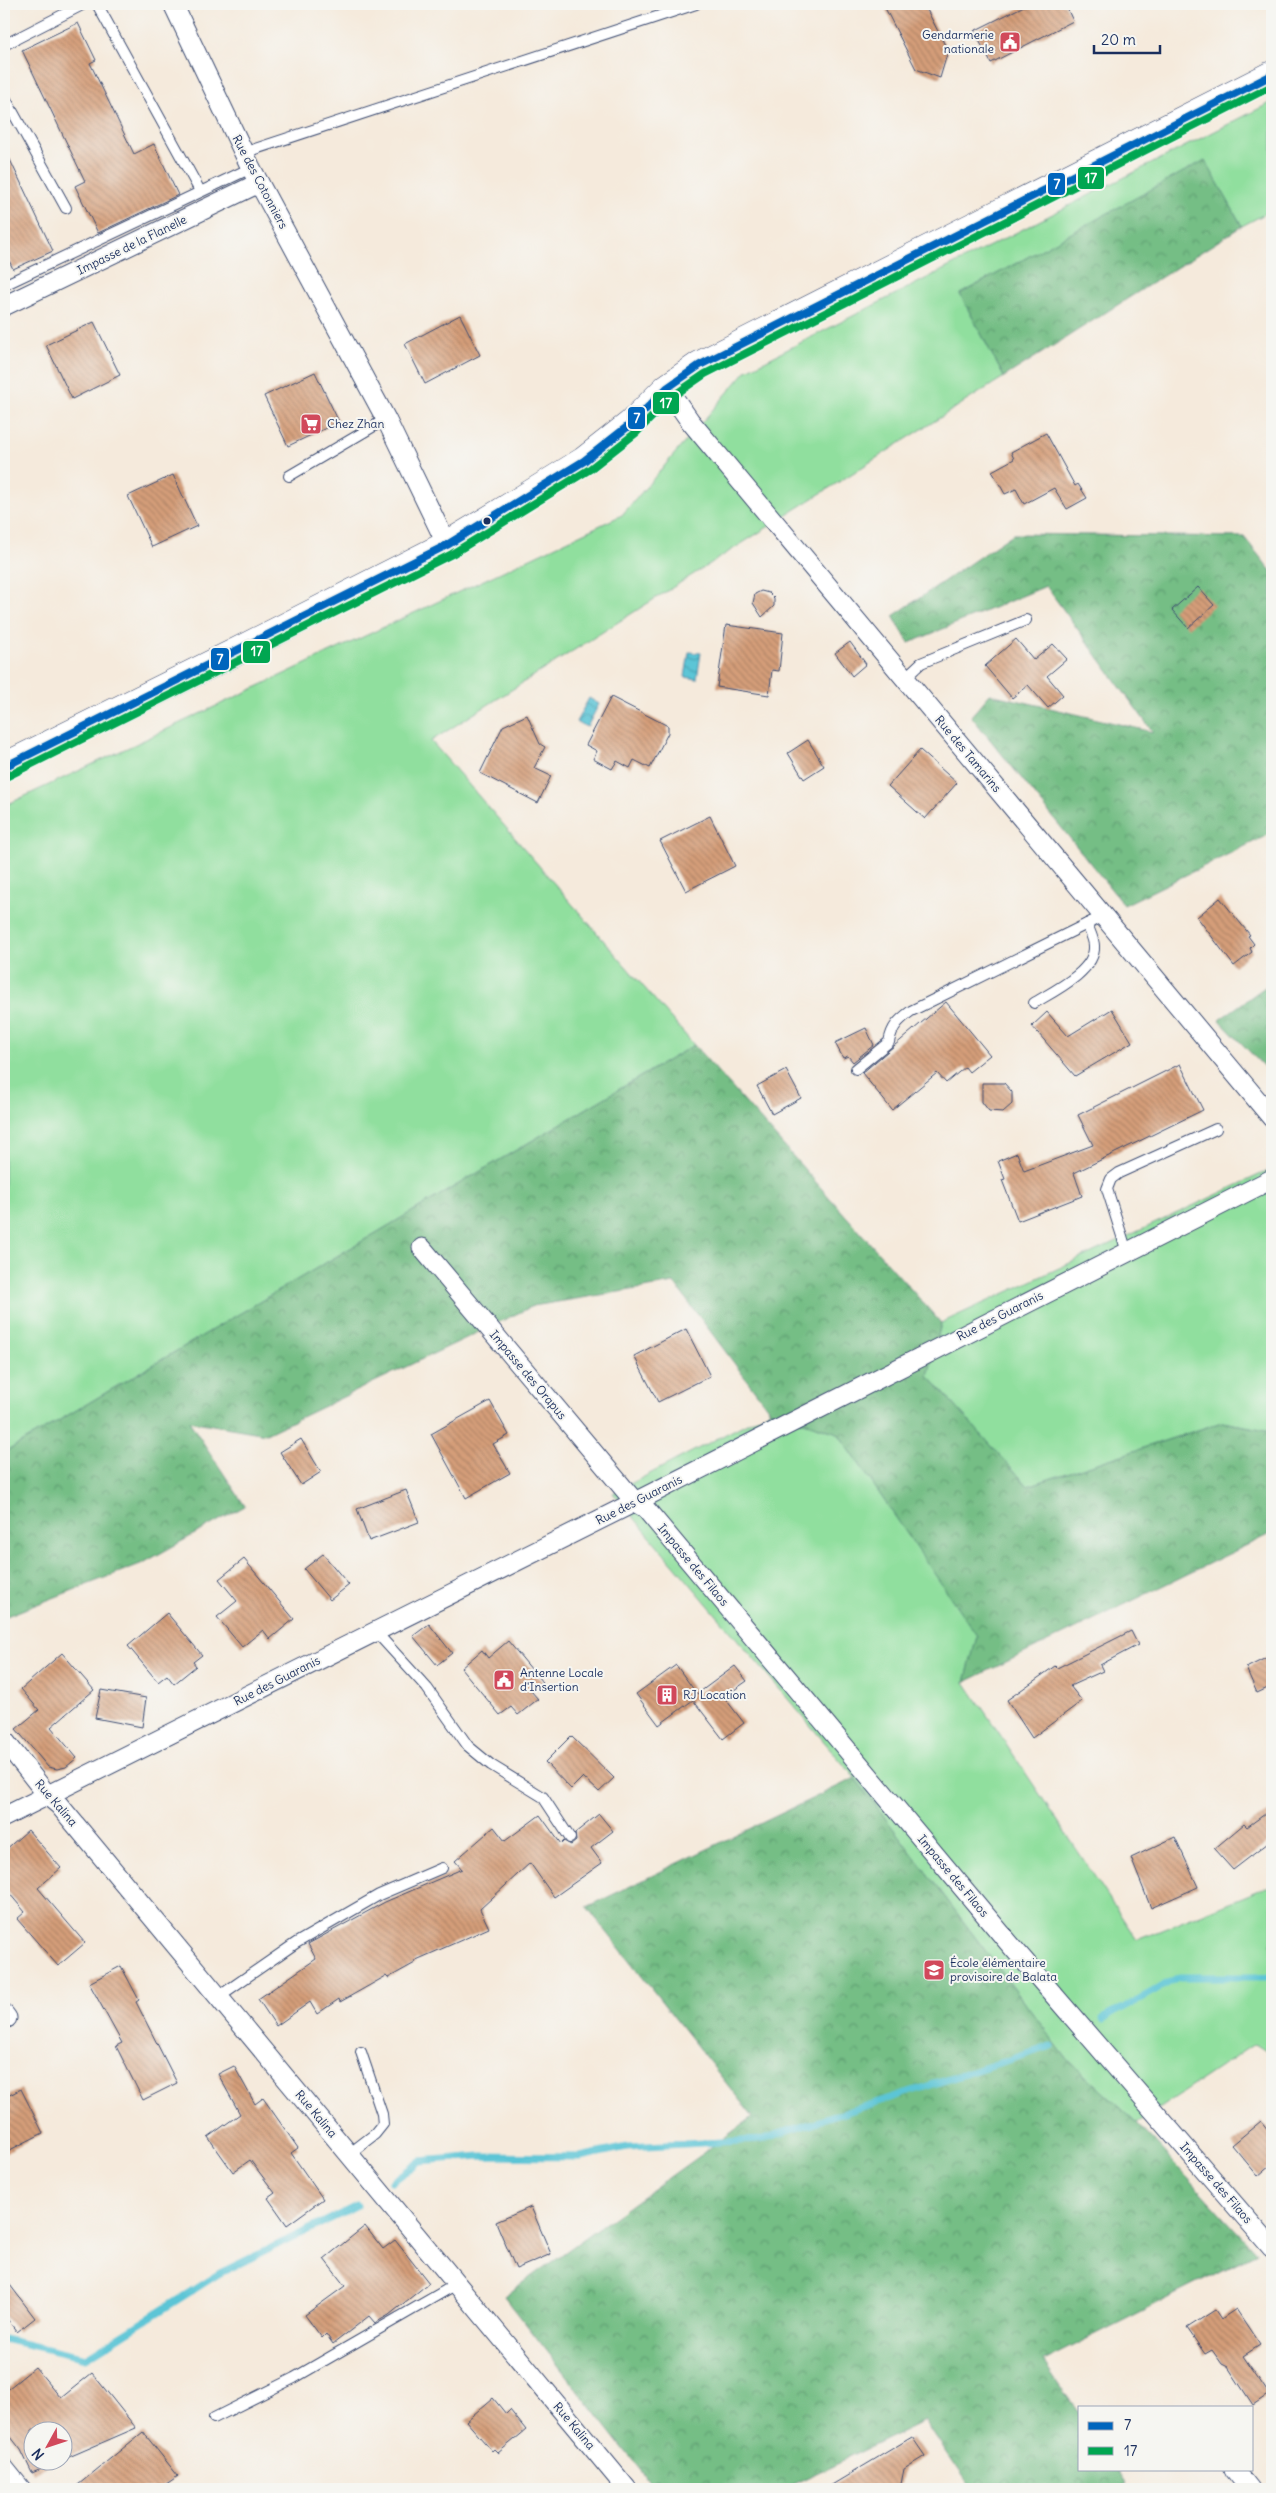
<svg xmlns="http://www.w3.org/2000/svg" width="1276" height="2493" viewBox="0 0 1276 2493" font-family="Delius,sans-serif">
  <defs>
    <pattern id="forest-crowns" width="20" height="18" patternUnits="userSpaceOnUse" patternTransform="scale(1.25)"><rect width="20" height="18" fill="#74be85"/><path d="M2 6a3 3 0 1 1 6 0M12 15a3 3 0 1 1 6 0" fill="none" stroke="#5e9b70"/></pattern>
    <pattern id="water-waves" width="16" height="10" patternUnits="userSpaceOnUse" patternTransform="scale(1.25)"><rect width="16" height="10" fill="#5bc5d6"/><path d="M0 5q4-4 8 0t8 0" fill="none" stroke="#4aa0b1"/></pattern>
    <pattern id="building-back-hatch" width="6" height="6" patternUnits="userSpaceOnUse" patternTransform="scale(1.25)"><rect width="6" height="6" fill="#d59e79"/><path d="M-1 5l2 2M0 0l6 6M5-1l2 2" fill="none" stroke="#ac8166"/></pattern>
  </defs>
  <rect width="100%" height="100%" fill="#f6f6f2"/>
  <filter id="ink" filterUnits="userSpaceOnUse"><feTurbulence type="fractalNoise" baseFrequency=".02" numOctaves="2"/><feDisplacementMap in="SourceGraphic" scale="10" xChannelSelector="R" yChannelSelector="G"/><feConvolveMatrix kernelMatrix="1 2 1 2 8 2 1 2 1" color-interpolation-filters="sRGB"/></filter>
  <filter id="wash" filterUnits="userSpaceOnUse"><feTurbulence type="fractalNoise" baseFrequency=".0096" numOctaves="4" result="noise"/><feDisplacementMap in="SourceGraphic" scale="20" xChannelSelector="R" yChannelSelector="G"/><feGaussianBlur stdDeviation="1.12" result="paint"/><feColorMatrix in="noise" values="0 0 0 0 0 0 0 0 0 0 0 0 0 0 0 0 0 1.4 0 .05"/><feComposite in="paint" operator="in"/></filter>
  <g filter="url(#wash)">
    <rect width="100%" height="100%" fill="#f5eadc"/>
    <g fill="#90df9e" stroke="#56877e">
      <polygon points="1272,102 1272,210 1242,226 1205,161 960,294 1004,377 431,741 694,1045 4,1453 4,806 622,515 747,370"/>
      <polygon points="1272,1169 1272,1431 1222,1422 1028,1486 928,1376 941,1323"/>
      <polygon points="770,1411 838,1433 978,1636 965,1682 1137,1940 1272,1885 1272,2055 1255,2044 1137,2123 1067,2059 855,1778 613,1493"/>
    </g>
    <g fill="url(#forest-crowns)" stroke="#487672">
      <polygon points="1205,160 1242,226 1004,377 960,294"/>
      <polygon points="1013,534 1244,537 1272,572 1272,833 1124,905 971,716 990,694 1153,732 1046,586 909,643 893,616"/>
      <polygon points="1272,982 1272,1075 1219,1020"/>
      <polygon points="694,1045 941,1323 928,1376 1028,1486 1222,1422 1272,1431 1272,1533 965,1682 977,1636 838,1433 770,1411 674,1283 533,1306 266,1434 189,1421 245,1506 143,1563 4,1617 4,1453"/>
      <polygon points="855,1778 1067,2059 1137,2123 1257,2253 1043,2361 1080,2415 1080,2469 1117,2469 1127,2484 1116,2489 972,2489 925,2421 783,2489 655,2489 504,2296 753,2117 587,1907"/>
    </g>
    <g fill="url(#water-waves)" stroke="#3b7a9a">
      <polygon points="689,652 701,653 697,679 685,677"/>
      <polygon points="589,698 599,704 587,727 576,722"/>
    </g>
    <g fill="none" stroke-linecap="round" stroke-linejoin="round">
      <g stroke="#5bc5d6" stroke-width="7">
        <polyline points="1103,2019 1179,1977 1272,1977"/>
        <polyline points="392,2182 420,2161 481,2156 580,2157 627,2147 760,2140 1052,2046"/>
        <polyline points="4,2339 86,2358 220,2273 357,2206"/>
      </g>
    </g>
    <g id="blocks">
      <g fill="url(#building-back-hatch)">
        <polygon points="883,4 924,4 948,51 940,78 916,69"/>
        <polygon points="1028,4 1065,4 1073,21 991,63 974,31"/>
        <polygon points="78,23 96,60 90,63 134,154 154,144 178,195 98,233 75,186 85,181 22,50"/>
        <polygon points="4,147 53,251 13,269 4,250"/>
        <polygon points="460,315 480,355 425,384 405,344"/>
        <polygon points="94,322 120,375 72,399 46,345"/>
        <polygon points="315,372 339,422 288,446 264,396"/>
        <polygon points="1046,433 1075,486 1078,484 1087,498 1067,509 1054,488 1024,504 1016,489 1005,494 992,471 1014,459 1011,452"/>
        <polygon points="173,475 197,526 152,547 128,496"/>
        <polygon points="1198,587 1214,605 1188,628 1172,610"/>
        <polygon points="761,591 769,593 774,598 774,606 762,617 753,603 755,594"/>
        <polygon points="726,625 783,633 779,671 772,670 769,695 717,687"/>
        <polygon points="1016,639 1034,660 1053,644 1067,659 1047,676 1063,695 1048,708 1028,685 1012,698 985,666"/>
        <polygon points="850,642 866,664 852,676 835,653"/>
        <polygon points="611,697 668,726 668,733 650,768 634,760 630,768 617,761 612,769 593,759 597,751 586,745"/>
        <polygon points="527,715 540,744 545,747 534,768 551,776 538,803 480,773 503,726"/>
        <polygon points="808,740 824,766 804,779 788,753"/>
        <polygon points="920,750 957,783 925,819 888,786"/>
        <polygon points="710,816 735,866 686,891 660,841"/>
        <polygon points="1220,898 1250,935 1248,936 1254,944 1250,948 1252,952 1234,966 1197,917"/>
        <polygon points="946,1002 990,1055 969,1072 965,1067 946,1083 937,1073 892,1110 862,1073"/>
        <polygon points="1112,1009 1132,1042 1075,1076 1032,1026 1047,1012 1068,1036"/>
        <polygon points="866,1028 874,1045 853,1062 848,1056 843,1058 835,1043"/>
        <polygon points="1180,1064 1203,1110 1074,1173 1082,1196 1018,1221 1002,1180 1005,1179 998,1161 1017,1153 1024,1171 1093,1145 1078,1115"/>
        <polygon points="786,1070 801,1098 772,1114 757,1086"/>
        <polygon points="982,1083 1004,1083 1012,1092 1012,1104 1003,1112 989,1111 982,1102"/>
        <polygon points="686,1329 710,1376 658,1402 634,1356"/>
        <polygon points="490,1401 509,1435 493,1444 510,1473 466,1498 431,1434"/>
        <polygon points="301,1439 321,1472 301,1485 280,1452"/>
        <polygon points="406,1490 419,1522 369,1541 357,1509"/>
        <polygon points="323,1554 349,1585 330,1600 304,1569"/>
        <polygon points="244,1559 294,1619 270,1639 263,1630 242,1647 217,1617 237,1601 219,1579"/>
        <polygon points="167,1613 202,1655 193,1662 196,1666 174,1684 167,1675 158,1682 128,1646"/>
        <polygon points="429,1624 452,1653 437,1665 413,1636"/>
        <polygon points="1131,1631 1138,1645 1100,1665 1103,1671 1070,1686 1082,1701 1032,1738 1007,1700 1055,1666 1057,1668"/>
        <polygon points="508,1641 542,1682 531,1691 538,1699 518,1715 511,1707 500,1715 461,1668 482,1650 488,1658"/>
        <polygon points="62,1653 94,1690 51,1727 77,1758 66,1767 57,1769 48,1767 16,1729 39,1710 21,1689"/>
        <polygon points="1272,1655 1272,1686 1257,1693 1246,1668"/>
        <polygon points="676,1665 697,1694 735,1666 747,1681 724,1697 744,1723 723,1739 693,1700 659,1725 636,1694"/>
        <polygon points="101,1690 146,1698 142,1727 95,1718"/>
        <polygon points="571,1736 614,1778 599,1792 583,1777 571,1789 545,1762"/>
        <polygon points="1272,1809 1272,1840 1233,1870 1214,1849 1244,1824 1247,1827"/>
        <polygon points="599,1814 613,1831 591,1848 602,1863 554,1897 530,1863 480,1909 489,1928 414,1961 415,1963 388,1978 386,1976 340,2002 339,1999 317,2014 310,2002 276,2026 258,1999 316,1959 308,1944 385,1902 462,1869 455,1861 494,1827 505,1841 540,1815 561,1844 564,1841 571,1845 576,1841 575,1833"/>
        <polygon points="28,1830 61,1868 38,1888 85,1943 58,1966 17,1919 25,1912 4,1887 4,1851"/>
        <polygon points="1175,1837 1198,1887 1151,1908 1131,1858"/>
        <polygon points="121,1966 139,2000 136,2002 177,2083 143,2100 116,2046 122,2043 89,1983"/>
        <polygon points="234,2066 255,2104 263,2098 298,2148 291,2153 323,2199 287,2225 268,2198 275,2193 250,2160 233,2172 208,2137 240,2114 218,2074"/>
        <polygon points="21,2089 43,2133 4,2153 4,2098"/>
        <polygon points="1261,2121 1272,2135 1272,2164 1258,2176 1232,2145"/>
        <polygon points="531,2207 551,2254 516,2269 496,2222"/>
        <polygon points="365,2226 383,2249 395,2240 429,2283 389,2315 375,2323 369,2316 333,2344 326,2334 322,2338 305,2315 345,2286 324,2259"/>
        <polygon points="4,2277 35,2318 17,2332 4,2315"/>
        <polygon points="1236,2309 1260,2345 1243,2356 1269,2394 1253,2405 1228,2367 1222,2364 1212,2350 1205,2354 1187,2328 1215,2310 1221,2319"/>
        <polygon points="35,2367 61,2398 92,2373 136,2428 62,2460 62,2430 32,2430 32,2460 62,2460 32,2473 21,2450 4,2428 4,2392"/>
        <polygon points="493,2398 506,2414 510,2410 526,2430 498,2453 494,2449 492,2451 466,2421"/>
        <polygon points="143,2432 178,2476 159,2489 73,2489"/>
        <polygon points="912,2437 925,2456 904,2469 900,2489 825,2489"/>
      </g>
    </g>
  </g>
  <g filter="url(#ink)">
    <use href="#blocks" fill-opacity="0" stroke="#3c4b71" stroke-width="1"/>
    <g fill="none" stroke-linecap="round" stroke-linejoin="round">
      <g stroke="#3c4b71" stroke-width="12">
        <g id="lane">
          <polyline points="97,4 200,191"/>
          <polyline points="4,45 84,4"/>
          <polyline points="4,96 66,208"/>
          <polyline points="243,153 696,4"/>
          <polyline points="4,285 251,168"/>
          <polyline points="289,476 386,419"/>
          <polyline points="905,678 921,663 1026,620"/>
          <path d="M1034,1003C1052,992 1096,971 1094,946C1094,939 1089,930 1087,924"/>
          <path d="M856,1069L889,1042C892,1026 899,1020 911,1011L1103,916"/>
          <polyline points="1127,1252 1107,1189 1111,1179 1119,1173 1216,1129"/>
          <polyline points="375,1631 427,1688 468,1746 491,1765 543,1797 570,1838"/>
          <polyline points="218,1997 296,1943 379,1895 442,1868"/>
          <polyline points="349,2154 375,2134 383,2124 382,2114 361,2052"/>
          <polyline points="214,2418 294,2378 455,2285"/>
        </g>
      </g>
      <g stroke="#3c4b71" stroke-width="21">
        <g id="street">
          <polyline points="173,4 251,168 386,419 447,545"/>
          <polyline points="4,306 259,183"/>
          <polyline points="667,388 690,421 1272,1118"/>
          <polyline points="422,1248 635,1502 645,1508 1008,1942 1272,2248"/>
          <polyline points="4,1740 48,1796 59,1805 627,2489"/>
          <polyline points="4,1817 635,1502 1272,1179"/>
          <polyline points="4,2014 7,2018"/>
          <polyline points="4,2468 21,2489"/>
          <polyline points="1234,2469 1250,2489"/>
        </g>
      </g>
      <g stroke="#3c4b71" stroke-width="29">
        <polyline id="primary" points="4,767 234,653 447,545 487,521 584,461 631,424 667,388 700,365 1272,75"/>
      </g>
      <use href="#lane" stroke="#fff" stroke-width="10"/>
      <use href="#street" stroke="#fff" stroke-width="19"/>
      <use href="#primary" stroke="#fff" stroke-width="28"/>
      <g stroke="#f6f6f2" stroke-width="11">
        <polyline id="bus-1" points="4,767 447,545 584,461 631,424 667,388 700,365 1272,75"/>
      </g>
      <g stroke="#f6f6f2" stroke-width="11">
        <polyline id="bus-2" points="8,776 452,554 590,469 637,432 673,396 705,374 1272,86"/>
      </g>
      <use href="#bus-1" stroke="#0065bd" stroke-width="8"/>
      <use href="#bus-2" stroke="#00a651" stroke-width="8"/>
    </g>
  </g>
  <defs>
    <g id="civic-square" transform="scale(1.125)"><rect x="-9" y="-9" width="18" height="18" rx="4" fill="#d1495b" stroke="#f6f6f2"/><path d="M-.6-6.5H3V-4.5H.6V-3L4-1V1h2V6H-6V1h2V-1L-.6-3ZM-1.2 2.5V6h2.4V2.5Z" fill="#fff"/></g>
    <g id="supermarket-square" transform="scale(1.125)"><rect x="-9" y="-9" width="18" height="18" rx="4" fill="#d1495b" stroke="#f6f6f2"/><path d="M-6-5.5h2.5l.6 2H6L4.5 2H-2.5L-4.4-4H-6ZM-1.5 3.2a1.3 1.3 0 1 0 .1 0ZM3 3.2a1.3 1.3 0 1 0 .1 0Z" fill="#fff"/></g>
    <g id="building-square" transform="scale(1.125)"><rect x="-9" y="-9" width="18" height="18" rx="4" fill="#d1495b" stroke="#f6f6f2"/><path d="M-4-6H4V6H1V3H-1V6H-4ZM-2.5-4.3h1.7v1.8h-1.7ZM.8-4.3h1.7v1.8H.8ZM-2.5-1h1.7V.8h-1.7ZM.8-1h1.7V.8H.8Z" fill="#fff"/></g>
    <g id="school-square" transform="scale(1.125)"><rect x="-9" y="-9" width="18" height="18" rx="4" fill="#d1495b" stroke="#f6f6f2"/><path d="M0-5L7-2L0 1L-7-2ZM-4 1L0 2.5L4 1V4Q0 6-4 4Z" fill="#fff"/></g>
  </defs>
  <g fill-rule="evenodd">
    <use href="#civic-square" x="1010" y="42"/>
    <use href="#supermarket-square" x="311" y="424"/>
    <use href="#civic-square" x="504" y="1680"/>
    <use href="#building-square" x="667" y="1695"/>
    <use href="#school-square" x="934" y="1970"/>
  </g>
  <circle fill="#1b2f5e" stroke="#f6f6f2" stroke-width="2" cx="487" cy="521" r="4.5"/>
  <g text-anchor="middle" stroke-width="4" stroke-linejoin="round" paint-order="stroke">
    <g font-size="12" fill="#1b2f5e" stroke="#f6f6f2" text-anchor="start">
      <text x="994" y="39" text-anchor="end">Gendarmerie<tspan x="994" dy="14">nationale</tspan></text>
      <text x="327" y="428">Chez Zhan</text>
      <text x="520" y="1677">Antenne Locale<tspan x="520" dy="14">d'Insertion</tspan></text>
      <text x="683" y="1699">RJ Location</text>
      <text x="950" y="1967">École élémentaire<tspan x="950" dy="14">provisoire de Balata</tspan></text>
    </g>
    <g font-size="12" fill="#1b2f5e" stroke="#f6f6f2">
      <text transform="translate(260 182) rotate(62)" y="4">Rue des Cotonniers</text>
      <text transform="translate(132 245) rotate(-26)" y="4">Impasse de la Flanelle</text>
      <text transform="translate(968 754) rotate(50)" y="4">Rue des Tamarins</text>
      <text transform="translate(1000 1316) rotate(-27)" y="4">Rue des Guaranis</text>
      <text transform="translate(528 1375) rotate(50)" y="4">Impasse des Orapus</text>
      <text transform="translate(639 1500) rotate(-27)" y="4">Rue des Guaranis</text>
      <text transform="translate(693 1565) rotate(50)" y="4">Impasse des Filaos</text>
      <text transform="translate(277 1681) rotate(-27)" y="4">Rue des Guaranis</text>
      <text transform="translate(56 1803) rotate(49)" y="4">Rue Kalina</text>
      <text transform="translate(953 1876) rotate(50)" y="4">Impasse des Filaos</text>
      <text transform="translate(316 2114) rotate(50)" y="4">Rue Kalina</text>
      <text transform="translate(1216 2183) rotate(49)" y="4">Impasse des Filaos</text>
      <text transform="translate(574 2426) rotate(50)" y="4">Rue Kalina</text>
    </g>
  </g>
  <g stroke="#f6f6f2" stroke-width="2">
    <rect x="1077" y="166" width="28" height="24" rx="5" fill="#00a651"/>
    <rect x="1047" y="172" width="19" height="24" rx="5" fill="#0065bd"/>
    <rect x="652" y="391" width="28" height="24" rx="5" fill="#00a651"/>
    <rect x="627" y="406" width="19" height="24" rx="5" fill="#0065bd"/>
    <rect x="242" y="640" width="29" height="24" rx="5" fill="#00a651"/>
    <rect x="210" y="647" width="20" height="24" rx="5" fill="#0065bd"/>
  </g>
  <g font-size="14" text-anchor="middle" font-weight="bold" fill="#fff">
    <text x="1091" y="183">17</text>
    <text x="1057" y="189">7</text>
    <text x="666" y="408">17</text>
    <text x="637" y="423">7</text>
    <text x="257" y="656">17</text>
    <text x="220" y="664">7</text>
  </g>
  <rect width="1276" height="2493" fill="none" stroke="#f6f6f2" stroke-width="20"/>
  <rect x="1078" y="2406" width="175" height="65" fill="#f6f6f2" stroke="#9ea6b7"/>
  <rect x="1088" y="2422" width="25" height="8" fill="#0065bd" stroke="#9ea6b7"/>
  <text x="1124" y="2430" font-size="15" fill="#1b2f5e">7</text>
  <rect x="1088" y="2447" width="25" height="8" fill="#00a651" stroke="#9ea6b7"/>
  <text x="1124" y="2456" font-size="15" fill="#1b2f5e">17</text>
  <g transform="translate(48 2446) rotate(230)"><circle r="24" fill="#f6f6f2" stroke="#9ea6b7"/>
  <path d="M0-4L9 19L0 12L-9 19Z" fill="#d1495b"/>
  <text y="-8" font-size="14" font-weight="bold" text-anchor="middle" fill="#1b2f5e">N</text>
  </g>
  <path d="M1094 45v8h66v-8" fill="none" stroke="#1b2f5e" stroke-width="2.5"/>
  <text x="1101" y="45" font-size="15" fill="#1b2f5e" stroke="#f6f6f2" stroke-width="4" paint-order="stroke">20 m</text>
</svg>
